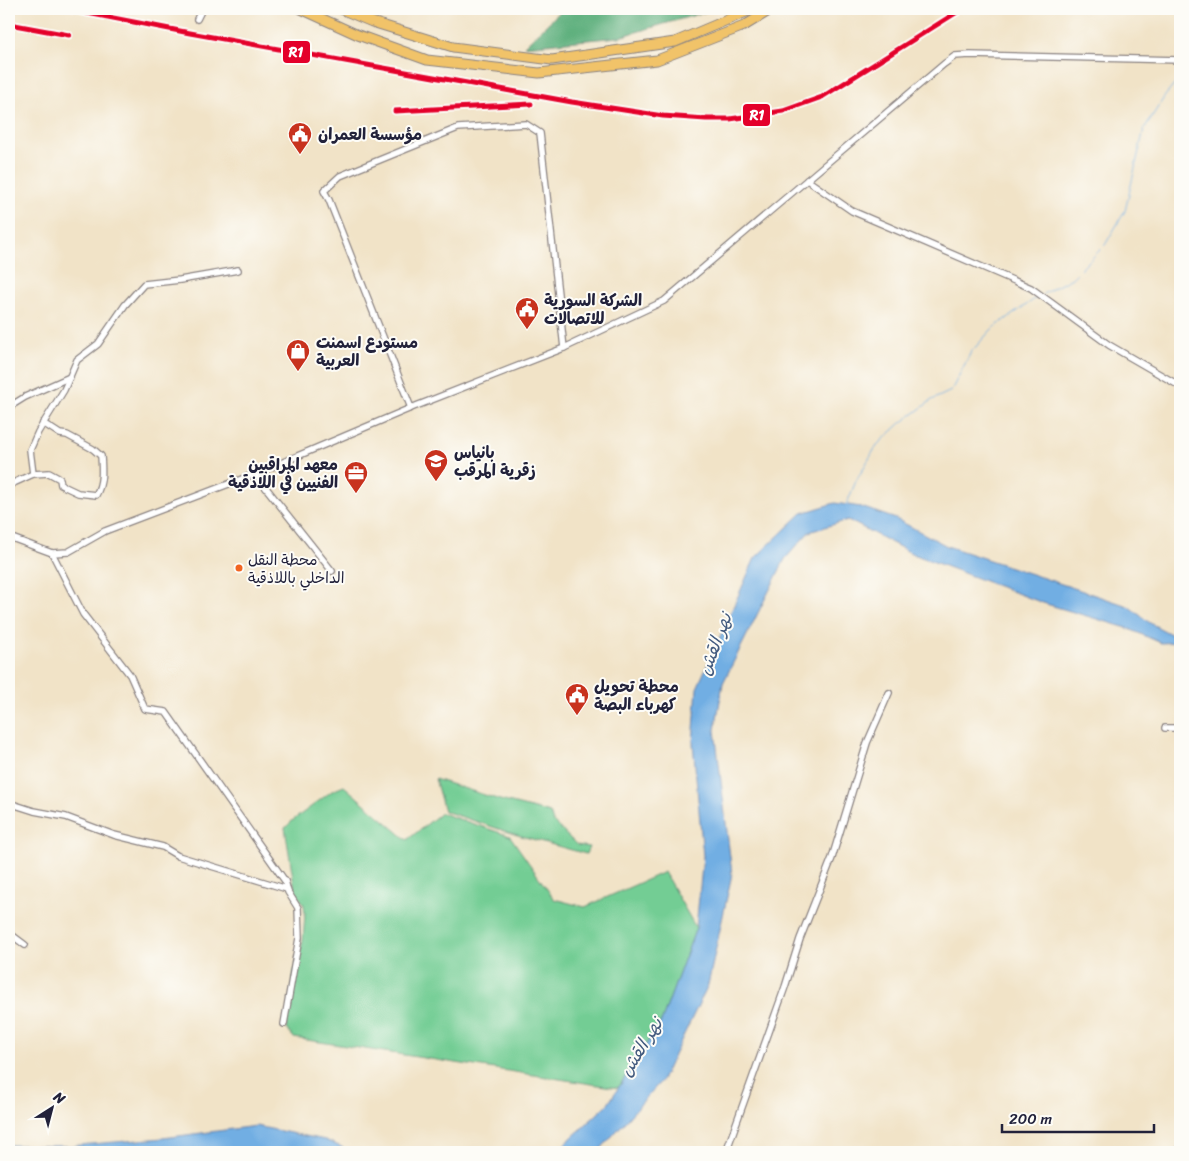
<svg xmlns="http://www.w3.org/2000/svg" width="1189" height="1161" viewBox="0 0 1189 1161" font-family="Sriracha,'Playpen Sans Arabic',sans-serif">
  <rect width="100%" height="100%" fill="#fdfcf7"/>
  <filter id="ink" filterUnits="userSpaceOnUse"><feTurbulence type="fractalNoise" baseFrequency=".02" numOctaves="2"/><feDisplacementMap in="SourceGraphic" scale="10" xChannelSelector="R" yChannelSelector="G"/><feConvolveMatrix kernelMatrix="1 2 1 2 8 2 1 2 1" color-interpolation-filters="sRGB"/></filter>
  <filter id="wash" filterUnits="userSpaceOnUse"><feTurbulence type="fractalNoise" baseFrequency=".0096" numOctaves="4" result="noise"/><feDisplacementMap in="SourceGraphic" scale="20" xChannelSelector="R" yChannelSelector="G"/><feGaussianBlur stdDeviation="1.12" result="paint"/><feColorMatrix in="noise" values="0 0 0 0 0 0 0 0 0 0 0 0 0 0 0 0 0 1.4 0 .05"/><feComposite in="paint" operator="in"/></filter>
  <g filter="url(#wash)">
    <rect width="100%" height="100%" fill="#f1e3c7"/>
    <g fill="#73cd94" stroke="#4a7868">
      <polygon points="435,779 500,800 550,813 553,822 577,845 589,847 586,854 514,834 444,811"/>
      <polygon points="344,786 407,840 441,813 510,836 554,899 585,907 664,872 696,928 662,1020 618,1088 294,1038 287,1029 287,1021 294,972 303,941 305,914 304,905 295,890 285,828 292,821 332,791"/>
    </g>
    <polygon fill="#5eb07e" stroke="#40695c" points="563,9 716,9 619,37 524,46"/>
    <g fill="#71aee3" stroke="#4a688f">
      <polygon points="835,503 861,507 896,519 947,546 1128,606 1150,623 1180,639 1180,642 1161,643 1127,628 1043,603 913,554 848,520 809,532 785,559 723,683 715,730 732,874 708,985 662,1080 598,1152 556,1152 608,1104 662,1020 696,928 703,856 693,743 697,688 755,558 802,513"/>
      <polygon points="256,1126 325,1140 353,1152 9,1152 9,1145 68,1146 163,1138"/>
    </g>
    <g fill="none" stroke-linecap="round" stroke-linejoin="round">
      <g stroke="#71aee3" stroke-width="1">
        <polyline points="1043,294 1072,278 1105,245 1125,211 1144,129 1165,96 1180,78"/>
        <polyline points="846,506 856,481 877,445 901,423 932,400 951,391 971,352 992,329 1039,296"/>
      </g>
    </g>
  </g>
  <g filter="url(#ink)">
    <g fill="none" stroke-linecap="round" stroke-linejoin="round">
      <g stroke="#8a8281" stroke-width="8">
        <g id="minor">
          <polyline points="197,19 202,9"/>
          <polyline points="807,180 852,211 1031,288 1109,345 1180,386"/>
          <polyline points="9,407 25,397 70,377"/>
          <polyline points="411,408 329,200 324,191 340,176 458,128 526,124 540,133 564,348"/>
          <path d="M33,474L49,473L60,479L61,485L78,493L96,495C103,483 102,470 101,456L93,449L67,435L60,434L43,423"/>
          <polyline points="255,474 332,571"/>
          <polyline points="9,485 33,474 30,450 38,432 64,390 77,360 98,344 125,305 144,284 180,280 238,270"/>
          <polyline points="9,537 52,553 68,552 105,531 255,474 411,408 564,348 664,301 944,64 955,56 970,55 1180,60"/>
          <polyline points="52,553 83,614 130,675 145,709 166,712 285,881 288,892 298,908 299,938 284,1024"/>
          <polyline points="1165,728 1180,728"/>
          <polyline points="9,803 34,811 66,817 114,835 163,847 178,856 287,889"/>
          <polyline points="9,933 25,945"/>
          <polyline points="726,1152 785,987 800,939 832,858 867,743 889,693"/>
        </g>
      </g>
      <g stroke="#8a8281" stroke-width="9">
        <polyline id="tertiary" points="1175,1152 1180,1150"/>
      </g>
      <g stroke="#8a8281" stroke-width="11">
        <g id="primary">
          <polyline points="301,9 358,35 427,60 539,73 657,60 744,26 772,9"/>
          <polyline points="341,9 372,22 453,47 552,60 675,42 753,9"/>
        </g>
      </g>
      <use href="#minor" stroke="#fff" stroke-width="5.5"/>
      <use href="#tertiary" stroke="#fff" stroke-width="8"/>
      <use href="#primary" stroke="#f1c369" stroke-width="9"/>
      <g stroke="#fdfcf7" stroke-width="9">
        <g id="rail-1">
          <polyline points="67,9 190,33 572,102 663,116 706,119 730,119 783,111 822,97 962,9"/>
          <polyline points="9,24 69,35"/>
          <polyline points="395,111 531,104"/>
        </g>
      </g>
      <use href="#rail-1" stroke="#e4002b" stroke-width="5"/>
    </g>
  </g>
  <defs>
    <g id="civic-pin" transform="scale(1.25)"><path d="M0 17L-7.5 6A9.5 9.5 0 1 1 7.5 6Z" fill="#c8321e" stroke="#fdfcf7"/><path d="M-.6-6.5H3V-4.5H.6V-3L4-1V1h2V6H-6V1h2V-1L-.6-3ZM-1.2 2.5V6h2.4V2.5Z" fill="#fff"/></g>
    <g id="shop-pin" transform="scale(1.25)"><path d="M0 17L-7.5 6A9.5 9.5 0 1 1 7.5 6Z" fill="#c8321e" stroke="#fdfcf7"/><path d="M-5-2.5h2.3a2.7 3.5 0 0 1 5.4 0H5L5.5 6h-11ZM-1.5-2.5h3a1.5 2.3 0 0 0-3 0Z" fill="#fff"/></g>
    <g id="school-pin" transform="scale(1.25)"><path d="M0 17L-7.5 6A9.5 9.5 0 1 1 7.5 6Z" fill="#c8321e" stroke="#fdfcf7"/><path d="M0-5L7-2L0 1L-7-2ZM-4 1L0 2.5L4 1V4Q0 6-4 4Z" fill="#fff"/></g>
    <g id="office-pin" transform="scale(1.25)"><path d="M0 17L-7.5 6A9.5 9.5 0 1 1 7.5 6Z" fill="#c8321e" stroke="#fdfcf7"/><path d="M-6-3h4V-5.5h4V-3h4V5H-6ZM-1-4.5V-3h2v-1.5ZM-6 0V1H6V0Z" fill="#fff"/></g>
  </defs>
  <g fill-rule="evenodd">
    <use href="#civic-pin" x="300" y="134"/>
    <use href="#civic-pin" x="527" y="309"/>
    <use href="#shop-pin" x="298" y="351"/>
    <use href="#school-pin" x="436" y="461"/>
    <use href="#office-pin" x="356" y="473"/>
    <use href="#civic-pin" x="577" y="695"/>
  </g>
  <circle fill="#f26522" stroke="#fdfcf7" stroke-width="2" cx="239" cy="568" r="4.5"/>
  <g text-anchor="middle" stroke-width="4" stroke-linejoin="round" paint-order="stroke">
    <g font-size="15" fill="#22223b" stroke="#fdfcf7" text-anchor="start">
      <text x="248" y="565">محطة النقل<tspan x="248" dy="18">الداخلي باللاذقية</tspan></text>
    </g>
    <g font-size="16" font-weight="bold" fill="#22223b" stroke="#fdfcf7" text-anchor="start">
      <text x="318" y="140">مؤسسة العمران</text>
      <text x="544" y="306">الشركة السورية<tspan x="544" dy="18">للاتصالات</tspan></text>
      <text x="316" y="348">مستودع اسمنت<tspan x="316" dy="18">العربية</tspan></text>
      <text x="454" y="458">بانياس<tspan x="454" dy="18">زقرية المرقب</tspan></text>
      <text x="338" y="470" text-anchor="end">معهد المراقبين<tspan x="338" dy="18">الفنيين في اللاذقية</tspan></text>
      <text x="594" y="692">محطة تحويل<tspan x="594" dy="18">كهرباء البصة</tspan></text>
    </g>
    <g font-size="18" font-style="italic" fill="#425a7e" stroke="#fdfcf7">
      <text transform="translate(715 644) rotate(-69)" y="6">نهر القش</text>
      <text transform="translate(641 1047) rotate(-58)" y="6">نهر القش</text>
    </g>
  </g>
  <g stroke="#fdfcf7" stroke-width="2">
    <rect x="282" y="40" width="29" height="24" rx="5" fill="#e4002b"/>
    <rect x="742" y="103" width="29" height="24" rx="5" fill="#e4002b"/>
  </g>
  <g font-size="14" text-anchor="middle" font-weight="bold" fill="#fff">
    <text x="296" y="57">R1</text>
    <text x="757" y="120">R1</text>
  </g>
  <rect width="1189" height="1161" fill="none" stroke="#fdfcf7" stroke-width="30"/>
  <g transform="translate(52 1108) rotate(36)" stroke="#fdfcf7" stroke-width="4" paint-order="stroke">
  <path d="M0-4L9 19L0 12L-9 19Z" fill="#22223b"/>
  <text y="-8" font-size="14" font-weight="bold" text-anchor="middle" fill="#22223b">N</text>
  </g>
  <path d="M1002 1124v8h152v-8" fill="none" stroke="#22223b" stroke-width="2.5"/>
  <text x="1009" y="1124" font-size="15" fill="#22223b" stroke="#fdfcf7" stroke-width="4" paint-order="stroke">200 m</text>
</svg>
